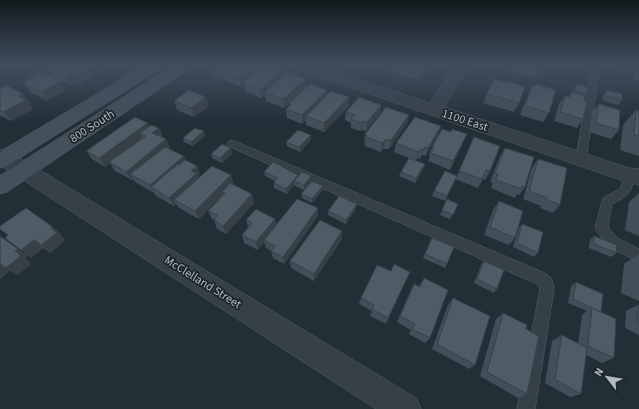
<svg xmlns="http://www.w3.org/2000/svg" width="639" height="409" viewBox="0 0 639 409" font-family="'Source Sans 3',sans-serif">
  <rect width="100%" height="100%" fill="#232f37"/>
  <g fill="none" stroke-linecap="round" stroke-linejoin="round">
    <g stroke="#545e65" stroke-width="1">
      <g id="service">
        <polygon points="592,66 600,66 586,159 585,162 577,162 576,159"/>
        <polygon points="232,140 547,274 552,279 554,289 535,409 517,409 540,289 537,284 228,146 227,144 228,142"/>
        <path d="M628,171L632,172C634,176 633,177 633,181C631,196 624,197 612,204L608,227L617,238L639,249V262L607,246L595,228L603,198L621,188L624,172Z"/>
      </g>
    </g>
    <g stroke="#545e65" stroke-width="1">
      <g id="minor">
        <polygon points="295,66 318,66 430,103 454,66 469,66 444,107 629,168 639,169 639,185 621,180 297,69"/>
        <polygon points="0,149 7,151 48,175 416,398 421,409 376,409 0,165"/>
      </g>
    </g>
    <g stroke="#545e65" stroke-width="1">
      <g id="secondary">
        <polygon points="144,66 162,66 160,69 7,166 0,168 0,152"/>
        <polygon points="173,66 191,66 189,69 7,192 0,194 0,176"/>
      </g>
    </g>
    <use href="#service" fill="#364048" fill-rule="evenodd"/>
    <use href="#minor" fill="#364048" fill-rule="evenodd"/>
    <use href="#secondary" fill="#44505a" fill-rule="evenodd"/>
  </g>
  <g fill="#434f58">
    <polygon points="90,66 109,66 101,70"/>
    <polygon points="216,66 257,66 257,68 259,68 259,70 282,71 283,76 306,79 306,87 327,90 327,95 349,97 349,106 324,132 306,125 306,120 302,124 287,118 286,109 289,106 289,104 304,90 284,108 266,101 265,94 261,98 245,91 244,85 241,87 215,77 213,68"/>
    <polygon points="373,66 393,66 389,71"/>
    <polygon points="394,66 426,66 425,71 418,80 403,77 403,76 393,73"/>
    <polygon points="503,66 542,66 536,78 502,69"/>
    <polygon points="607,66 635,66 635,68 631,72"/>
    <polygon points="637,66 639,66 639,80 634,79 635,69"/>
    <polygon points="47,69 92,77 80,84 77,83 71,86 53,77"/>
    <polygon points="30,76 61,81 66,90 47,101 30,92 23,83 31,79"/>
    <polygon points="535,84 549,113 543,122 520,115 528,95 532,86 534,86"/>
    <polygon points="577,84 586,94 584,96 583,119 577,128 554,121 559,104 565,96 569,97 571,92 573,93 574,89"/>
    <polygon points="0,87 23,94 30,103 29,104 33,109 11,121 0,115"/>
    <polygon points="607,90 622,100 618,105 603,101 603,95"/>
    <polygon points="487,94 519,103 514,112 483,103"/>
    <polygon points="206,97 209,106 194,117 177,110 174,101"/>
    <polygon points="599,104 619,130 611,139 589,132 592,112"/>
    <polygon points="381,105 380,113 366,131 362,130 360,131 351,128 351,123 345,120 346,112"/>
    <polygon points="636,110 639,111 639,156 620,150 623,125"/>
    <polygon points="409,115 407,124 389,149 383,149 381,152 365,146 365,143 364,143 365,134"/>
    <polygon points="149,126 159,128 163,137 162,138 166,139 170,148 169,149 186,160 197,166 200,174 198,176 198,178 231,175 233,183 232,185 252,194 254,203 226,234 217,229 214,220 212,219 208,211 223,196 223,194 199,219 179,208 176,204 174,206 156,196 154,193 135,182 133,179 132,180 115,171 110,163 105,167 92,159 86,151"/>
    <polygon points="451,132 463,143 450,170 428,161 430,156 429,155 432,147"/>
    <polygon points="311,135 311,140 300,152 287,146 286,142"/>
    <polygon points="438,135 425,156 422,155 420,159 417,158 416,161 394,152 396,143"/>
    <polygon points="205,136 193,146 184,142 183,138"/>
    <polygon points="474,137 490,171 485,180 483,179 478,188 455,179 456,178 445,201 432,196 434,191 457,176"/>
    <polygon points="505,148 525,187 519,195 517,194 515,198 491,188 493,183 490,182 500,156"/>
    <polygon points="233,153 222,163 212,158 211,154"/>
    <polygon points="538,159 560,205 553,213 540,208 541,206 523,199 532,168"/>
    <polygon points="425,164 423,169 415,183 399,176 401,172"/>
    <polygon points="264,172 298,175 298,177 311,176 311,181 304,190 295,186 295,184 287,194 274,188 274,183 275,181 265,176"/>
    <polygon points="323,186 323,190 312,203 302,198 301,194"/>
    <polygon points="639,193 639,236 625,230 629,202"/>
    <polygon points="447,199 458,204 450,219 440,215"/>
    <polygon points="499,201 515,238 509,245 484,235 493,210"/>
    <polygon points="357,204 356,208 346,224 328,215 328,211"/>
    <polygon points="318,208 318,216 284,264 273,258 271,251 266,248 264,242 258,250 244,243 242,235 248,227 246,220 275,219 276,225"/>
    <polygon points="522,224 538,253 534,257 513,247 519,228"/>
    <polygon points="53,227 61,235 60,235 65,240 50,253 43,248 31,258 7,235 0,229"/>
    <polygon points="342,231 342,239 314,281 291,268 290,261"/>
    <polygon points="594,236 616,253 611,257 589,248 590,240"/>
    <polygon points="432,238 447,264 445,268 423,258"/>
    <polygon points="639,254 639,301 621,293 624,264"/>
    <polygon points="484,261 497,289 494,293 474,283 481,265"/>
    <polygon points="391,271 410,272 386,324 370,316 372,311 359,304 361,298"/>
    <polygon points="424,278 430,338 425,343 409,334 411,330 397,322 411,290 419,286"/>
    <polygon points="576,282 601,312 600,312 614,358 602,363 586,355 581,394 570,397 545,383 552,341 562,335 578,344 582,315 587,311 568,303 571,286"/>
    <polygon points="453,298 475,365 469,369 432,349 448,305"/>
    <polygon points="638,305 639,305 639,335 625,328 626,311"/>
    <polygon points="503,313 526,329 527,394 518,398 480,376 496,319"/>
  </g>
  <g fill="#374047">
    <polygon points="99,66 109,66 101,70"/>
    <polygon points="255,66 257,66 258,69 259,68 260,77 255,81 254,72"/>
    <polygon points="390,66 393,66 389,71"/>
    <polygon points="424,66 426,66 425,71 418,80 420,71"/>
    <polygon points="87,69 92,77 80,84 74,76"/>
    <polygon points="249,70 250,79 243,83 244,85 241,87 239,78"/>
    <polygon points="282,71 283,80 265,92 265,94 261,98 260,89"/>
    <polygon points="71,74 77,83 71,86 66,77"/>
    <polygon points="306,79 306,87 284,108 283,99"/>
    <polygon points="61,81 66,90 47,101 41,92"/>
    <polygon points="327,90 326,98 306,116 306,120 302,124 302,115"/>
    <polygon points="23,94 30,103 29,104 33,109 11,121 3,112 19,96"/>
    <polygon points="206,97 209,106 194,117 191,108"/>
    <polygon points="349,97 349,106 324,132 324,123"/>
    <polygon points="381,105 380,113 366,131 367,122"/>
    <polygon points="409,115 407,124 389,149 391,140"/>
    <polygon points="363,121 362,130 360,131 362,123"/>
    <polygon points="148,123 152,132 140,133 143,139 105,167 99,158"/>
    <polygon points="441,126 438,135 425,156 428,148"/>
    <polygon points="159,128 163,137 157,142 152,133"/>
    <polygon points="204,131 205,136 193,146 191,142"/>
    <polygon points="467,134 463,143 450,170 453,161"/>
    <polygon points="311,135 311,140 300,152 299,147"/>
    <polygon points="166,139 170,148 136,177 130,174 133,179 132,180 126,172"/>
    <polygon points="385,140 383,149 381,152 382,143"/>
    <polygon points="425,147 422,155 420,159 423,150"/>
    <polygon points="231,148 233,153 222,163 220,158"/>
    <polygon points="420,149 416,161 418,152"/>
    <polygon points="184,156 188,165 151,188 150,185"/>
    <polygon points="425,164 423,169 415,183 416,178"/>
    <polygon points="197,166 200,174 198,176 200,182 174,200 176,204 174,206 169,198 191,171"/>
    <polygon points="231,175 233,183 224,193 222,192 223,194 199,219 195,211"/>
    <polygon points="298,175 298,180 294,181 295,184 287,194 286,189"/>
    <polygon points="311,176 311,181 304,190 304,185"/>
    <polygon points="323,186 323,190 312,203 312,199"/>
    <polygon points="252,194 254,203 226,234 223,226"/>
    <polygon points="357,204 356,208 346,224 346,220"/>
    <polygon points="318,208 318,216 284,264 283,257"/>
    <polygon points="275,219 276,227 264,240 264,242 258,250 256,242"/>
    <polygon points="53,227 61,235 60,235 65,240 50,253 41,245 51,228"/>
    <polygon points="342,231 342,239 314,281 314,274"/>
    <polygon points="34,240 43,248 31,258 21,250"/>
    <polygon points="18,249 28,256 25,258 32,264 17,275 10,271 0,279 0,263"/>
  </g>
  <g fill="#4e5c66" stroke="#374047">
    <polygon points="52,66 82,66 87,69 74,76 71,74 66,77 47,69"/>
    <polygon points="216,66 255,66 254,67 259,68 254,72 249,70 239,78 213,68"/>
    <polygon points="264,66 269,66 282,71 260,89 243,83"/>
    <polygon points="403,66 424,66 420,71 405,69 406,67"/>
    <polygon points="528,66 542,66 541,70"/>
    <polygon points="39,71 61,81 41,92 23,83 33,78 30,76"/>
    <polygon points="287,72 306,79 283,99 265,92"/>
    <polygon points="494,79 506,82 506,81 525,87 519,103 487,94"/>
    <polygon points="310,84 327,90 302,115 286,109 291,105 289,104"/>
    <polygon points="535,84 556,90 549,113 525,106 532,86 535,86"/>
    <polygon points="577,84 587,87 586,94 575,91"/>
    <polygon points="6,85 23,94 19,96 26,100 3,112 0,111 0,87 2,88"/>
    <polygon points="189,90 206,97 191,108 174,101"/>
    <polygon points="607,90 622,94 622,100 606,96"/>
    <polygon points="331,91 349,97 324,123 306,116"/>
    <polygon points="571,92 585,96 584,100 587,102 583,119 560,112 565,96 570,97"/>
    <polygon points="359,97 381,105 367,122 363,121 362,123 351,119 355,115 346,112"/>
    <polygon points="599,104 620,110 619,130 596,123"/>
    <polygon points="386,107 409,115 391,140 385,140 382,143 366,137 367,135 365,134"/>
    <polygon points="636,110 639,111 639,136 634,135"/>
    <polygon points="135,117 148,123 99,158 86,151"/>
    <polygon points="415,117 441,126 428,148 425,147 423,150 420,149 418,152 396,143"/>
    <polygon points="151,125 159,128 152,133 166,139 126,172 109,162 146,136 140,133"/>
    <polygon points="195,128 204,131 191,142 183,138"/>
    <polygon points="442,129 451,132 452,129 467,134 453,161 431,153 434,147 432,147"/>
    <polygon points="298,130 311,135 299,147 286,142"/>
    <polygon points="474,137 500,146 490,171 486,170 482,179 459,171"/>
    <polygon points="222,144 231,148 220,158 211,154"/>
    <polygon points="165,147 184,156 150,185 130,174"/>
    <polygon points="505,148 534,157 525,187 522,186 521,189 496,180 498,174 495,173"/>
    <polygon points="409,158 425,164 416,178 401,172"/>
    <polygon points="538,159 567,168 560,205 547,200 547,198 529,191"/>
    <polygon points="185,160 197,166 191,171 197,173 169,198 151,187 178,164 179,165"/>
    <polygon points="273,162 298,175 286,189 274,183 278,178 264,172"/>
    <polygon points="212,166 231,175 195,211 174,200"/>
    <polygon points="445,171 457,176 447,196 434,191"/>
    <polygon points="302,172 311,176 304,185 294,181"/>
    <polygon points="312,181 323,186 312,199 301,194"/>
    <polygon points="230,183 252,194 223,226 214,220 218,216 208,211 225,193 222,192"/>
    <polygon points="339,196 357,204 346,220 328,211"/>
    <polygon points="297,199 318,208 283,257 271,251 275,246 264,240"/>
    <polygon points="447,199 458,204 453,215 442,210"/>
    <polygon points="499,201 523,211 515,238 490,227"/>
    <polygon points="26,208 53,227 51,228 57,233 41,245 34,240 21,250 5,238 8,235 0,229 0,226"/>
    <polygon points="256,209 275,219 256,242 242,235 252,223 246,220"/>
    <polygon points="320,220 342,231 314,274 290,261"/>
    <polygon points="522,224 543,232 538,253 517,243"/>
    <polygon points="0,236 18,249 15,251 21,256 6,268 0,263"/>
    <polygon points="594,236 617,245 616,253 594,244"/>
    <polygon points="432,238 454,247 447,264 425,254"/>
    <polygon points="484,261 504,270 497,289 477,279"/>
    <polygon points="394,264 410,272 388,318 372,309 374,305 361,298 377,265 391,271"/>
    <polygon points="424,278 448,290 430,338 412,329 415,324 400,316 414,284 420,287"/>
    <polygon points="576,282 603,294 601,312 573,299"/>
    <polygon points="453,298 490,316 475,365 437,344"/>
    <polygon points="638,305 639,305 639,323 637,322"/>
    <polygon points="592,308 616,319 614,358 588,346"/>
    <polygon points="503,313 527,325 526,329 539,336 527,394 487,372"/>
    <polygon points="562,335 587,348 581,394 555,379"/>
  </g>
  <linearGradient id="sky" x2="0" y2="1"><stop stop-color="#131a1e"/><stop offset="0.53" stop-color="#3f4d5e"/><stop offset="1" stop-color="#3f4d5e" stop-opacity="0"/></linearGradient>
  <rect width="639" height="124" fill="url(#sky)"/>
  <g text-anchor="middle" stroke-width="3.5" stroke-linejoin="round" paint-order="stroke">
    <g font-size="12" fill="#b1bbc4" stroke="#1c252c">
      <text transform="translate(465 120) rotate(18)" y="4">1100 East</text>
      <text transform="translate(92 126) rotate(-33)" y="4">800 South</text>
      <text transform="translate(203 282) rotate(32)" y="4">McClelland Street</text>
    </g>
  </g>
  <g transform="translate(607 377) rotate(301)" stroke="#1c252c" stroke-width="3" paint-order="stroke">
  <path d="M0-3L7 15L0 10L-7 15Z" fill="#b1bbc4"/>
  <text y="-6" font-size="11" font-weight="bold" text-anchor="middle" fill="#b1bbc4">N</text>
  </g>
</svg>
